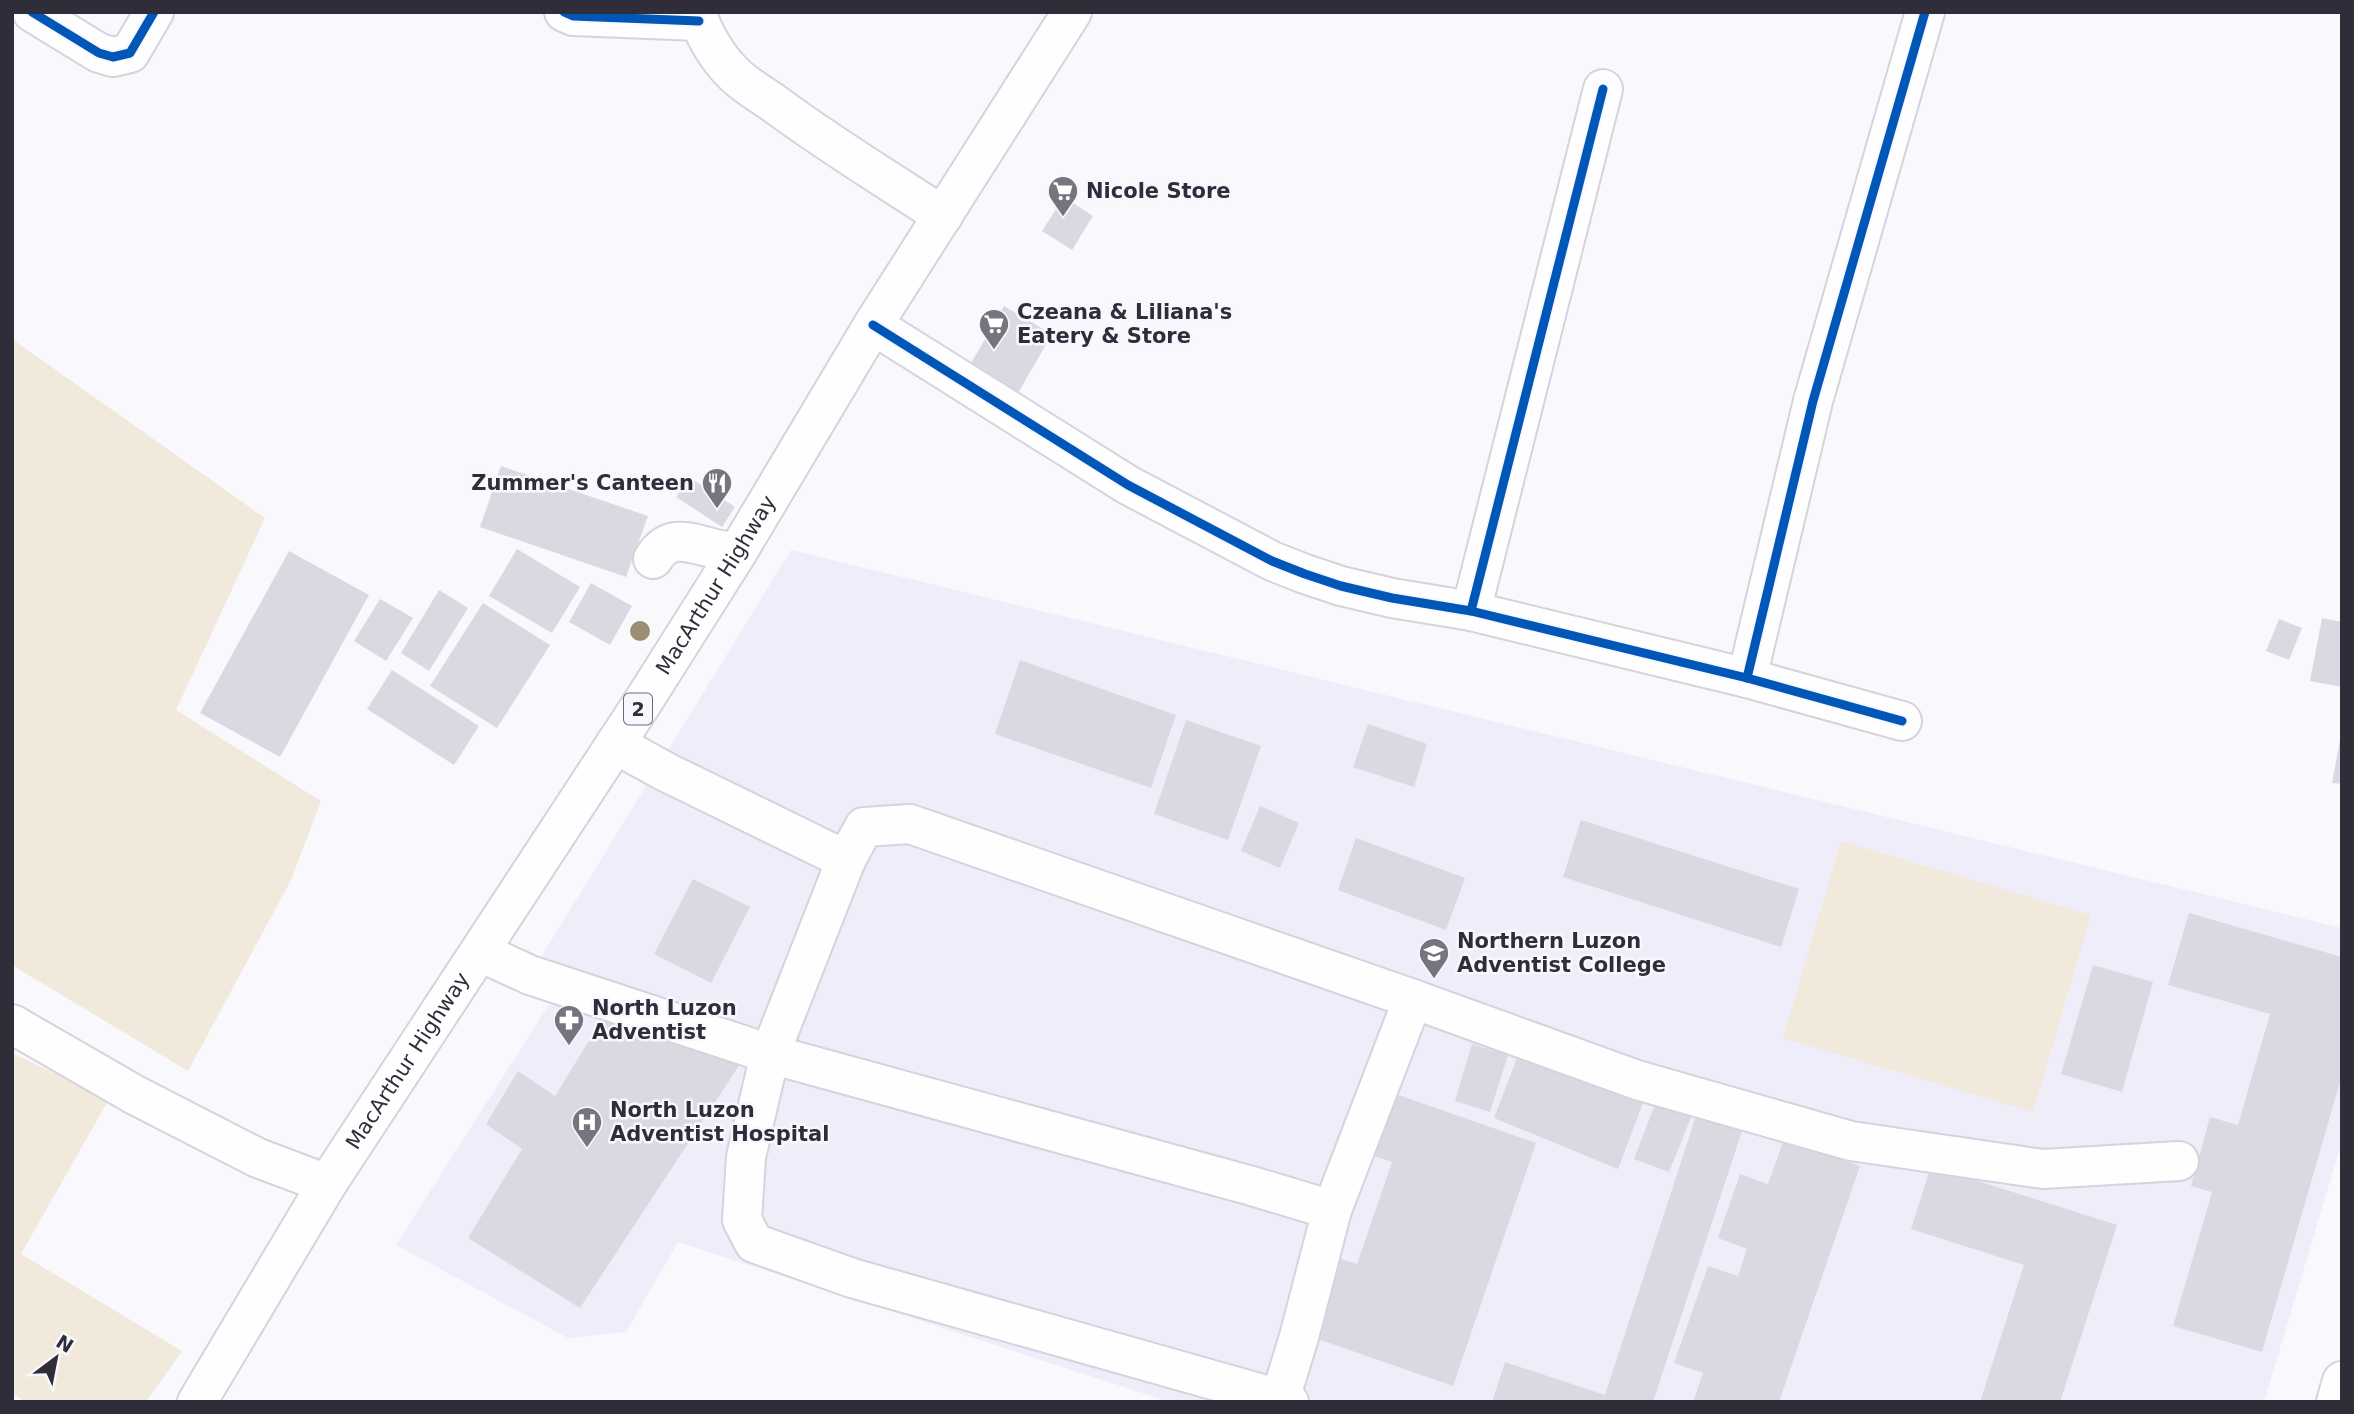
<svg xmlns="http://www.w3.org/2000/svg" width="2354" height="1414" viewBox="0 0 2354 1414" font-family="'DejaVu Sans',sans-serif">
  <rect width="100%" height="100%" fill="#f9f8fd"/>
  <polygon fill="#efedf9" points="791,550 2342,928 2342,1141 2264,1402 1170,1402 678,1242 626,1332 568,1338 396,1245 555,995 530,975"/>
  <g fill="#f2e9dd">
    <polygon points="12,339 265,518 176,710 321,801 291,880 188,1071 12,965"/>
    <polygon points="1841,841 2091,915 2033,1112 1783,1038"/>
    <polygon points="12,1053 109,1099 21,1254 182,1351 146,1402 25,1402 12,1393"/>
  </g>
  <g fill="#dad9e2">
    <polygon points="1064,197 1093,216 1072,250 1042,231"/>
    <polygon points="1004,306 1052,334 1018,393 970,365"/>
    <polygon points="501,466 648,516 626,577 480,527"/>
    <polygon points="689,477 735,507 722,527 676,497"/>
    <polygon points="517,549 580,587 552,633 489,596"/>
    <polygon points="289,551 369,595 280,757 200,713"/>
    <polygon points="591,583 632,606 610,645 569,622"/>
    <polygon points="439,590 468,608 429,671 401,653"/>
    <polygon points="380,599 413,618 386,661 354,641"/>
    <polygon points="483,603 550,645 497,728 430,686"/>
    <polygon points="2322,618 2342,622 2342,687 2310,681"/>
    <polygon points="2279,619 2302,628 2289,660 2266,651"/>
    <polygon points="1020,660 1176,715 1151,788 995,734"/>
    <polygon points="392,670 479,726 454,765 367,709"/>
    <polygon points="1186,720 1261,746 1228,840 1154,814"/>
    <polygon points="1368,724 1427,744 1414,787 1353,767"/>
    <polygon points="2340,740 2342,741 2342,784 2332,783"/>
    <polygon points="1260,806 1299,823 1280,868 1241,851"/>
    <polygon points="1581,820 1799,889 1781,947 1563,877"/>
    <polygon points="1356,838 1465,878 1446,930 1338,890"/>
    <polygon points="693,879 750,907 711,983 654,954"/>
    <polygon points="2189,913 2342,957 2342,1075 2262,1352 2173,1326 2212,1192 2191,1186 2210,1117 2238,1125 2270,1014 2168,985"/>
    <polygon points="2093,965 2153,982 2122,1092 2061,1074"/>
    <polygon points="603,1018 744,1058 580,1308 468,1238 522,1149 486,1124 518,1071 555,1096"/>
    <polygon points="1472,1044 1508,1055 1490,1112 1455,1101"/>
    <polygon points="1519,1053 1643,1103 1618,1169 1494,1118"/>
    <polygon points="1393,1093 1536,1143 1453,1386 1312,1337 1339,1258 1357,1264 1392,1162 1371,1155"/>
    <polygon points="1656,1102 1692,1115 1669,1172 1634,1159"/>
    <polygon points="1696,1116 1742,1131 1653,1402 1492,1402 1505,1362 1605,1395"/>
    <polygon points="1784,1139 1860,1166 1779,1402 1693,1402 1703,1373 1674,1363 1708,1266 1738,1276 1747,1249 1718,1238 1740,1174 1768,1184"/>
    <polygon points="1931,1166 2117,1225 2060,1402 1980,1402 2024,1265 1911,1229"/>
  </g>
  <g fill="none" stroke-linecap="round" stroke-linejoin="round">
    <g stroke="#d5d3dc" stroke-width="42">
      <g id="minor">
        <polyline points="32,12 99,53 113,57 130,53 154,12"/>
        <polyline points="564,12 573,16 699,21"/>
        <path d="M697,12C702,32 717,57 732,72C745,86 763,95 779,107C832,146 888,180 943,216"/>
        <polyline points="873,325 1128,485 1272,561 1305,574 1341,586 1392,598 1471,611 1747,678 1902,721"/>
        <path d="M653,559C668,535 685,541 708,547C718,550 728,551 737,553"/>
        <polyline points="1471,611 1603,89"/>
        <polyline points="1747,678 1813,401 1925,12"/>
        <polyline points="615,744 666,772 846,860"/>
        <polyline points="480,952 530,975 770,1054 1252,1186 1332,1210"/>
        <polyline points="12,1024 135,1095 258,1158 327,1184"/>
        <polyline points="1280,1399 852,1278 754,1243 742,1220 746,1157 770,1054 846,860 864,827 910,824 1413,999"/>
        <polyline points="1289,1402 1280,1399 1299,1337 1332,1210 1413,999 1637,1080 1851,1141 2043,1169 2179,1161"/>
        <polyline points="2336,1402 2342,1381"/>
      </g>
    </g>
    <g stroke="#d5d3dc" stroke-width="42">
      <g id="highway">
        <path id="s1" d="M197,1402L327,1184L639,708L737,553L873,325L1072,12"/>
      </g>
    </g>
    <use href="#minor" stroke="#fefeff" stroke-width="38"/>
    <use href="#highway" stroke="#fefeff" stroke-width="38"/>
    <g stroke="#f8f7fe" stroke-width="13">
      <g id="cycleway">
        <polyline points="32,12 99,53 113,57 130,53 154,12"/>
        <polyline points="564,12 573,16 699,21"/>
        <polyline points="873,325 1128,485 1272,561 1305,574 1341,586 1392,598 1471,611 1747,678 1902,721"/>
        <polyline points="1471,611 1603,89"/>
        <polyline points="1747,678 1813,401 1925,12"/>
      </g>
    </g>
    <use href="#cycleway" stroke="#0057b8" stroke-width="9"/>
  </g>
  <circle fill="#9c8e72" cx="640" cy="631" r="10"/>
  <defs>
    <g id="supermarket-pin" transform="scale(1.575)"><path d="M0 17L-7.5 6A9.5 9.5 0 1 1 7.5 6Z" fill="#76747e" stroke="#f8f7fe"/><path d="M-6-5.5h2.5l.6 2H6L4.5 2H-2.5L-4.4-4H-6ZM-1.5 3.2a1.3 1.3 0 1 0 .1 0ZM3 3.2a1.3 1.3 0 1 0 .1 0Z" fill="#fff"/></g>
    <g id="restaurant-pin" transform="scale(1.575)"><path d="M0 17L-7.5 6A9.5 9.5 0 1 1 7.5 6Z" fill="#76747e" stroke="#f8f7fe"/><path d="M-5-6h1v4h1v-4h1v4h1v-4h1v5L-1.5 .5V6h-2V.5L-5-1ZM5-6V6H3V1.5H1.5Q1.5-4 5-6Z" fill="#fff"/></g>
    <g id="school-pin" transform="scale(1.575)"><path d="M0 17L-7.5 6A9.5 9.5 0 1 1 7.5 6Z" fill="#76747e" stroke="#f8f7fe"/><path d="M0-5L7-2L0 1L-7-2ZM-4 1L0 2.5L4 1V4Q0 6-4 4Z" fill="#fff"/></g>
    <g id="pharmacy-pin" transform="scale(1.575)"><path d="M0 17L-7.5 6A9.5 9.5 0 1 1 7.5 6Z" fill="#76747e" stroke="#f8f7fe"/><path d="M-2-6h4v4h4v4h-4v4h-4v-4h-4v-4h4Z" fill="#fff"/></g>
    <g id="hospital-pin" transform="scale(1.575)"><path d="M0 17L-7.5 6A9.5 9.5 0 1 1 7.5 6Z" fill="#76747e" stroke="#f8f7fe"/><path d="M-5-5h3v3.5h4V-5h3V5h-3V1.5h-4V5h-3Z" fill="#fff"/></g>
  </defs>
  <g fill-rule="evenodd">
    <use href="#supermarket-pin" x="1063" y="191"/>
    <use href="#supermarket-pin" x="994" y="324"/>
    <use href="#restaurant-pin" x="717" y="483"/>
    <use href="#school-pin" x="1434" y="953"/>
    <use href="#pharmacy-pin" x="569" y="1020"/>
    <use href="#hospital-pin" x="587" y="1122"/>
  </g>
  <g text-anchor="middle" stroke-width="5" stroke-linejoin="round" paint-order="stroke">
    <rect fill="#f8f7fe" stroke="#6b6a75" stroke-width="2" x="624" y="693.5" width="28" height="31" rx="5"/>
    <g font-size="19" font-weight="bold" fill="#2f2d3a">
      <text x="638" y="716">2</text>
    </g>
    <g font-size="21" font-weight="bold" fill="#2f2d3a" stroke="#f8f7fe" text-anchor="start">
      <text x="1086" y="198">Nicole Store</text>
      <text x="1017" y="319">Czeana &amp; Liliana's<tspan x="1017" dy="24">Eatery &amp; Store</tspan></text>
      <text x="694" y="490" text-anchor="end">Zummer's Canteen</text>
      <text x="1457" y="948">Northern Luzon<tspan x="1457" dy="24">Adventist College</tspan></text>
      <text x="592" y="1015">North Luzon<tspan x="592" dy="24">Adventist</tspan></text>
      <text x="610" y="1117">North Luzon<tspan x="610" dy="24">Adventist Hospital</tspan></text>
    </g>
    <g font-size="21" fill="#2f2d3a" stroke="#f8f7fe">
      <text dy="7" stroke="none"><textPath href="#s1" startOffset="968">MacArthur Highway</textPath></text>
      <text dy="7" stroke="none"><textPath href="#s1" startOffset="401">MacArthur Highway</textPath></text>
    </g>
  </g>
  <rect width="2354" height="1414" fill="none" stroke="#2f2d3a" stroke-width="28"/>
  <g transform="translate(56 1358) rotate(32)" stroke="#f8f7fe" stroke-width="5" paint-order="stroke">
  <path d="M0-5L12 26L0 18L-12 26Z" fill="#2f2d3a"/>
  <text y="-10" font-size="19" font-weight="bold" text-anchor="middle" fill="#2f2d3a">N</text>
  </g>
</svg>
